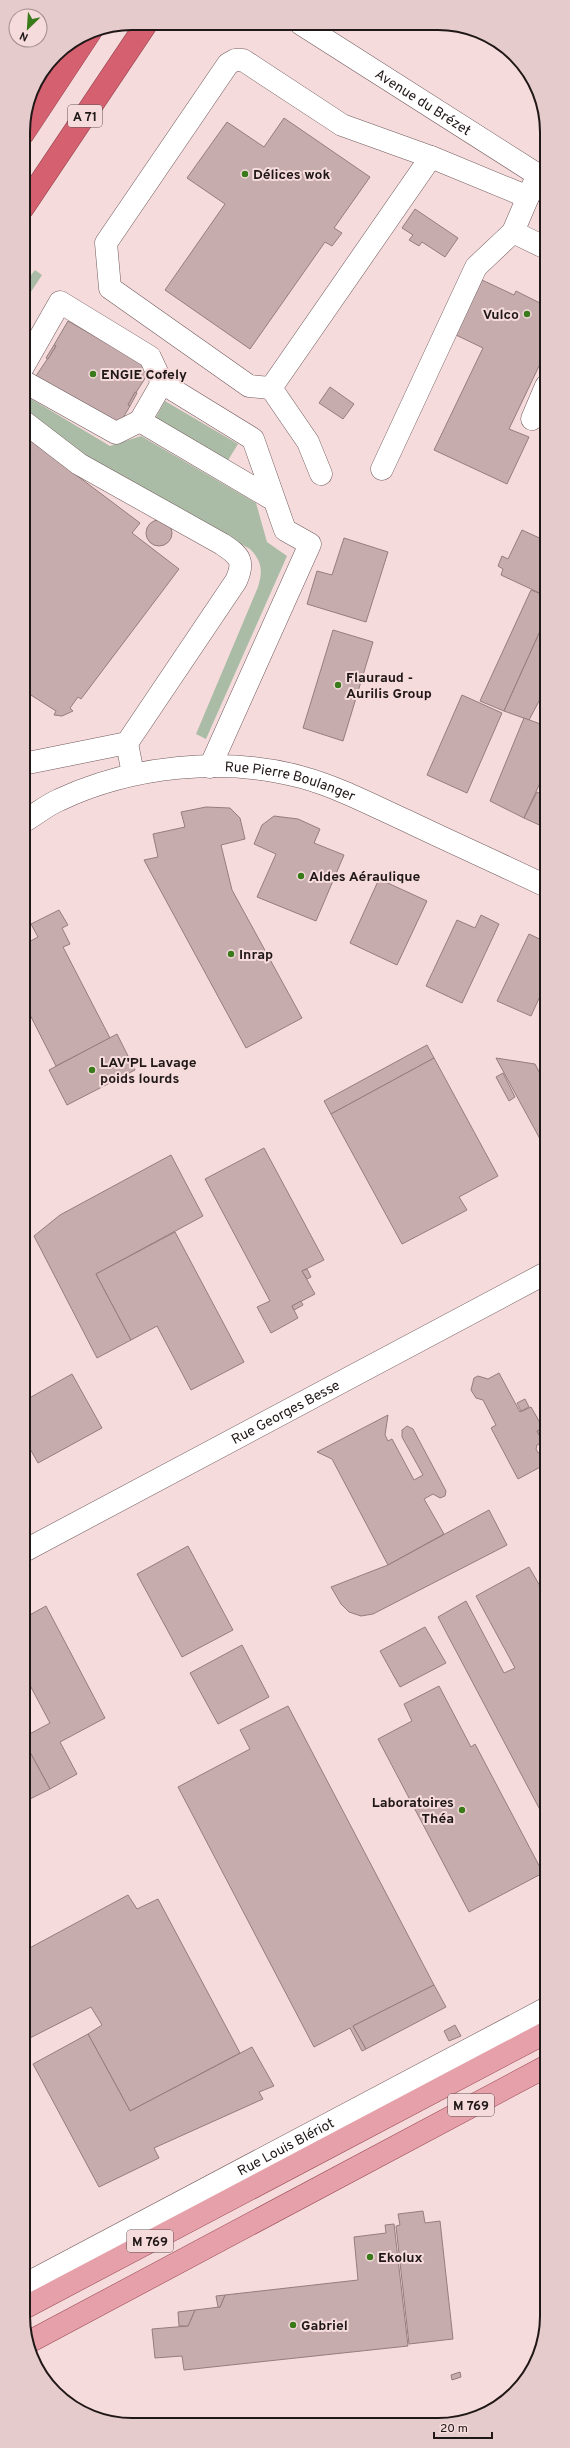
<svg xmlns="http://www.w3.org/2000/svg" width="570" height="2448" viewBox="0 0 570 2448" font-family="Overpass,sans-serif">
  <rect width="100%" height="100%" fill="#f6dbdc"/>
  <g fill="#abbca6">
    <polygon points="35,270 42,275 23,304 23,285"/>
    <path d="M23,394L110,446L141,436L256,503L267,542L287,556L206,739L196,734L258,587C263,571 262,561 250,549L81,454L23,411Z"/>
    <polygon points="165,401 238,444 227,462 155,419"/>
  </g>
  <g fill="#c6acad" stroke="#957d7e">
    <polygon points="284,118 370,177 334,228 342,233 332,246 325,242 250,349 165,290 225,204 187,178 227,122 264,147"/>
    <polygon points="415,209 458,238 445,257 422,242 419,246 409,240 413,235 402,228"/>
    <polygon points="482,280 514,295 516,291 546,306 546,359 543,366 540,364 509,429 529,437 507,484 434,450 483,348 456,335"/>
    <polygon points="68,321 151,369 128,405 130,406 117,428 34,379 56,346 54,345"/>
    <polygon points="54,345 56,346 48,359 46,358"/>
    <polygon points="330,387 354,404 343,419 319,403"/>
    <polygon points="135,392 137,393 130,406 128,405"/>
    <polygon points="23,435 140,523 132,533 179,569 81,699 78,697 70,708 73,711 62,716 54,715 56,711 23,690"/>
    <circle cx="159" cy="533" r="13"/>
    <polygon points="522,530 546,541 546,596 501,575 503,569 498,566 502,556 508,559"/>
    <polygon points="344,538 388,552 366,622 307,604 317,571 332,575"/>
    <polygon points="531,590 546,596 546,618 504,711 480,701"/>
    <polygon points="546,618 546,688 529,720 504,711"/>
    <polygon points="333,630 373,642 343,741 303,728"/>
    <polygon points="462,695 502,713 467,793 427,775"/>
    <polygon points="524,718 546,726 546,770 524,818 490,801"/>
    <polygon points="537,792 546,796 546,828 524,818"/>
    <polygon points="206,807 230,808 240,818 245,839 221,845 232,890 302,1018 246,1048 144,860 158,857 153,834 185,827 181,812"/>
    <polygon points="274,816 298,819 320,829 314,843 344,855 316,921 257,897 276,854 254,844 262,825"/>
    <polygon points="379,879 427,901 397,965 350,943"/>
    <polygon points="59,910 68,925 62,928 70,944 63,947 110,1038 56,1066 24,1003 23,945 38,937 31,924"/>
    <polygon points="481,915 499,924 462,1003 426,986 457,920 475,928"/>
    <polygon points="529,934 546,942 546,983 531,1016 497,1001"/>
    <polygon points="117,1034 135,1070 67,1105 49,1070"/>
    <polygon points="427,1045 434,1058 331,1114 324,1101"/>
    <polygon points="434,1058 498,1176 459,1197 467,1210 402,1244 331,1114"/>
    <polygon points="496,1058 535,1064 546,1085 546,1150"/>
    <polygon points="503,1073 515,1097 509,1101 496,1077"/>
    <polygon points="264,1148 324,1260 302,1271 315,1294 292,1306 298,1318 271,1333 257,1307 270,1301 205,1179"/>
    <polygon points="171,1155 203,1216 96,1274 131,1340 97,1358 34,1236 60,1215"/>
    <polygon points="175,1232 244,1362 191,1390 157,1326 131,1340 96,1274"/>
    <polygon points="307,1269 311,1277 307,1279 302,1271"/>
    <polygon points="301,1301 303,1305 294,1310 292,1306"/>
    <polygon points="499,1373 520,1412 531,1407 543,1428 537,1431 543,1442 537,1445 536,1449 538,1453 546,1449 546,1464 518,1479 491,1428 496,1425 483,1400 476,1398 471,1390 474,1378 478,1376 488,1379"/>
    <polygon points="72,1374 102,1428 38,1463 24,1438 24,1401"/>
    <polygon points="525,1399 529,1407 521,1411 517,1403"/>
    <polygon points="388,1415 385,1435 388,1441 392,1439 414,1480 423,1475 402,1437 402,1430 407,1426 413,1429 446,1491 445,1496 440,1498 433,1494 424,1499 444,1534 388,1565 332,1459 317,1452"/>
    <polygon points="539,1430 546,1444 546,1449 544,1451 540,1444 543,1442 537,1431"/>
    <polygon points="489,1510 507,1545 373,1614 361,1616 349,1612 341,1604 331,1587 388,1565"/>
    <polygon points="188,1546 233,1630 182,1657 137,1574"/>
    <polygon points="529,1567 547,1598 547,1823 438,1617 466,1601 504,1673 515,1668 476,1596"/>
    <polygon points="46,1606 105,1718 60,1742 77,1774 50,1789 24,1741 24,1737 50,1723 24,1674 24,1613 26,1617"/>
    <polygon points="425,1627 446,1663 400,1687 380,1651"/>
    <polygon points="242,1645 269,1697 218,1724 190,1673"/>
    <polygon points="439,1686 471,1747 475,1744 543,1873 469,1912 378,1739 412,1721 404,1704"/>
    <polygon points="288,1706 434,1985 353,2026 366,2049 362,2051 350,2028 314,2047 178,1787 250,1749 240,1730"/>
    <polygon points="24,1741 50,1789 24,1802"/>
    <polygon points="128,1895 137,1909 158,1899 240,2053 130,2111 88,2034 102,2025 91,2007 24,2041 24,1951"/>
    <polygon points="434,1985 446,2007 366,2049 353,2026"/>
    <polygon points="455,2025 461,2036 449,2041 444,2031"/>
    <polygon points="88,2034 130,2111 252,2047 274,2086 259,2092 263,2099 154,2148 159,2158 99,2187 33,2064"/>
    <polygon points="423,2211 425,2223 440,2221 453,2339 409,2344 396,2226 400,2225 398,2214"/>
    <polygon points="394,2224 408,2346 184,2370 182,2356 155,2358 152,2329 188,2326 195,2310 220,2307 225,2295 358,2280 354,2237 386,2233 385,2225"/>
    <polygon points="225,2295 220,2307 218,2307 216,2296"/>
    <polygon points="195,2310 188,2326 179,2326 178,2312"/>
    <polygon points="460,2372 461,2377 452,2380 451,2375"/>
  </g>
  <g fill="none" stroke-linecap="round" stroke-linejoin="round">
    <g stroke="#715a5c" stroke-width="23">
      <g id="minor">
        <path id="s1" d="M301,24L546,180"/>
        <polyline points="534,183 513,232 546,248"/>
        <polyline points="23,367 60,302 150,357 162,383"/>
        <polyline points="23,381 116,433 140,421"/>
        <polyline points="271,388 249,386 110,288 106,243 228,64 235,60 243,60 342,125 431,157"/>
        <polyline points="532,419 546,386"/>
        <path d="M23,421L79,464L222,544C240,556 245,561 236,581L127,743L133,774"/>
        <polyline points="382,469 476,267 513,232"/>
        <polyline points="321,474 308,442 271,388 431,157 528,197"/>
        <polyline points="23,764 127,743"/>
        <polyline points="210,767 310,544 285,530 253,439 162,383 140,421 274,500"/>
        <path id="s2" d="M23,822C35,815 47,805 59,800C131,766 224,756 301,777C338,787 372,805 407,821C453,843 500,864 546,886"/>
        <path id="s3" d="M24,1551L546,1273"/>
        <path id="s4" d="M24,2285L547,2008"/>
      </g>
    </g>
    <g stroke="#964651" stroke-width="23">
      <g id="major">
        <polyline points="24,2308 547,2032"/>
        <polyline points="29,2342 547,2066"/>
      </g>
    </g>
    <g stroke="#964651" stroke-width="23">
      <g id="highway">
        <polyline points="23,134 91,31"/>
        <polyline points="23,208 147,23"/>
      </g>
    </g>
    <use href="#minor" stroke="#fff" stroke-width="22"/>
    <use href="#major" stroke="#e6a0a9" stroke-width="22"/>
    <use href="#highway" stroke="#d56070" stroke-width="22"/>
  </g>
  <g fill="#397a1a" stroke="#f6dbdc" stroke-width="1.5">
    <circle cx="245" cy="174" r="4"/>
    <circle cx="527" cy="314" r="4"/>
    <circle cx="93" cy="374" r="4"/>
    <circle cx="338" cy="685" r="4"/>
    <circle cx="301" cy="876" r="4"/>
    <circle cx="231" cy="954" r="4"/>
    <circle cx="92" cy="1070" r="4"/>
    <circle cx="462" cy="1810" r="4"/>
    <circle cx="370" cy="2257" r="4"/>
    <circle cx="293" cy="2325" r="4"/>
  </g>
  <g text-anchor="middle" stroke-width="4" stroke-linejoin="round" paint-order="stroke">
    <g fill="#f6dbdc" stroke="#605252" stroke-width="1">
      <rect x="68" y="105" width="34" height="22" rx="3"/>
      <rect x="448" y="2094" width="46" height="22" rx="3"/>
      <rect x="127" y="2230" width="46" height="22" rx="3"/>
    </g>
    <g font-size="13" font-weight="bold" fill="#201717">
      <text x="85" y="121">A 71</text>
      <text x="471" y="2110">M 769</text>
      <text x="150" y="2246">M 769</text>
    </g>
    <g font-size="14" fill="#201717" stroke="#f6dbdc">
      <text dy="5" stroke="none"><textPath href="#s1" startOffset="145">Avenue du Brézet</textPath></text>
      <text dy="5" stroke="none"><textPath href="#s2" startOffset="280">Rue Pierre Boulanger</textPath></text>
      <text dy="5" stroke="none"><textPath href="#s3" startOffset="296">Rue Georges Besse</textPath></text>
      <text dy="5" stroke="none"><textPath href="#s4" startOffset="296">Rue Louis Blériot</textPath></text>
    </g>
    <g font-size="14" font-weight="bold" fill="#201717" stroke="#f6dbdc" text-anchor="start">
      <text x="253" y="179">Délices wok</text>
      <text x="519" y="319" text-anchor="end">Vulco</text>
      <text x="101" y="379">ENGIE Cofely</text>
      <text x="346" y="682">Flauraud -<tspan x="346" dy="16">Aurilis Group</tspan></text>
      <text x="309" y="881">Aldes Aéraulique</text>
      <text x="239" y="959">Inrap</text>
      <text x="100" y="1067">LAV'PL Lavage<tspan x="100" dy="16">poids lourds</tspan></text>
      <text x="454" y="1807" text-anchor="end">Laboratoires<tspan x="454" dy="16">Théa</tspan></text>
      <text x="378" y="2262">Ekolux</text>
      <text x="301" y="2330">Gabriel</text>
    </g>
  </g>
  <path d="M0 0H570V2448H0ZM132 30H438A102 102 0 0 1 540 132V2316A102 102 0 0 1 438 2418H132A102 102 0 0 1 30 2316V132A102 102 0 0 1 132 30Z" fill="#e5cbcc" fill-rule="evenodd"/>
  <path fill="none" stroke="#201717" stroke-width="2" d="M132 30H438A102 102 0 0 1 540 132V2316A102 102 0 0 1 438 2418H132A102 102 0 0 1 30 2316V132A102 102 0 0 1 132 30Z"/>
  <g transform="translate(28 28) rotate(205)"><circle r="19" fill="#f6dbdc" stroke="#a08d8d"/>
  <path d="M0-3L7 15L0 10L-7 15Z" fill="#397a1a"/>
  <text y="-6" font-size="11" font-weight="bold" text-anchor="middle" fill="#201717">N</text>
  </g>
  <path d="M434 2432v6h58v-6" fill="none" stroke="#201717" stroke-width="2"/>
  <text x="440" y="2432" font-size="12" fill="#201717" stroke="#f6dbdc" stroke-width="3" paint-order="stroke">20 m</text>
</svg>
